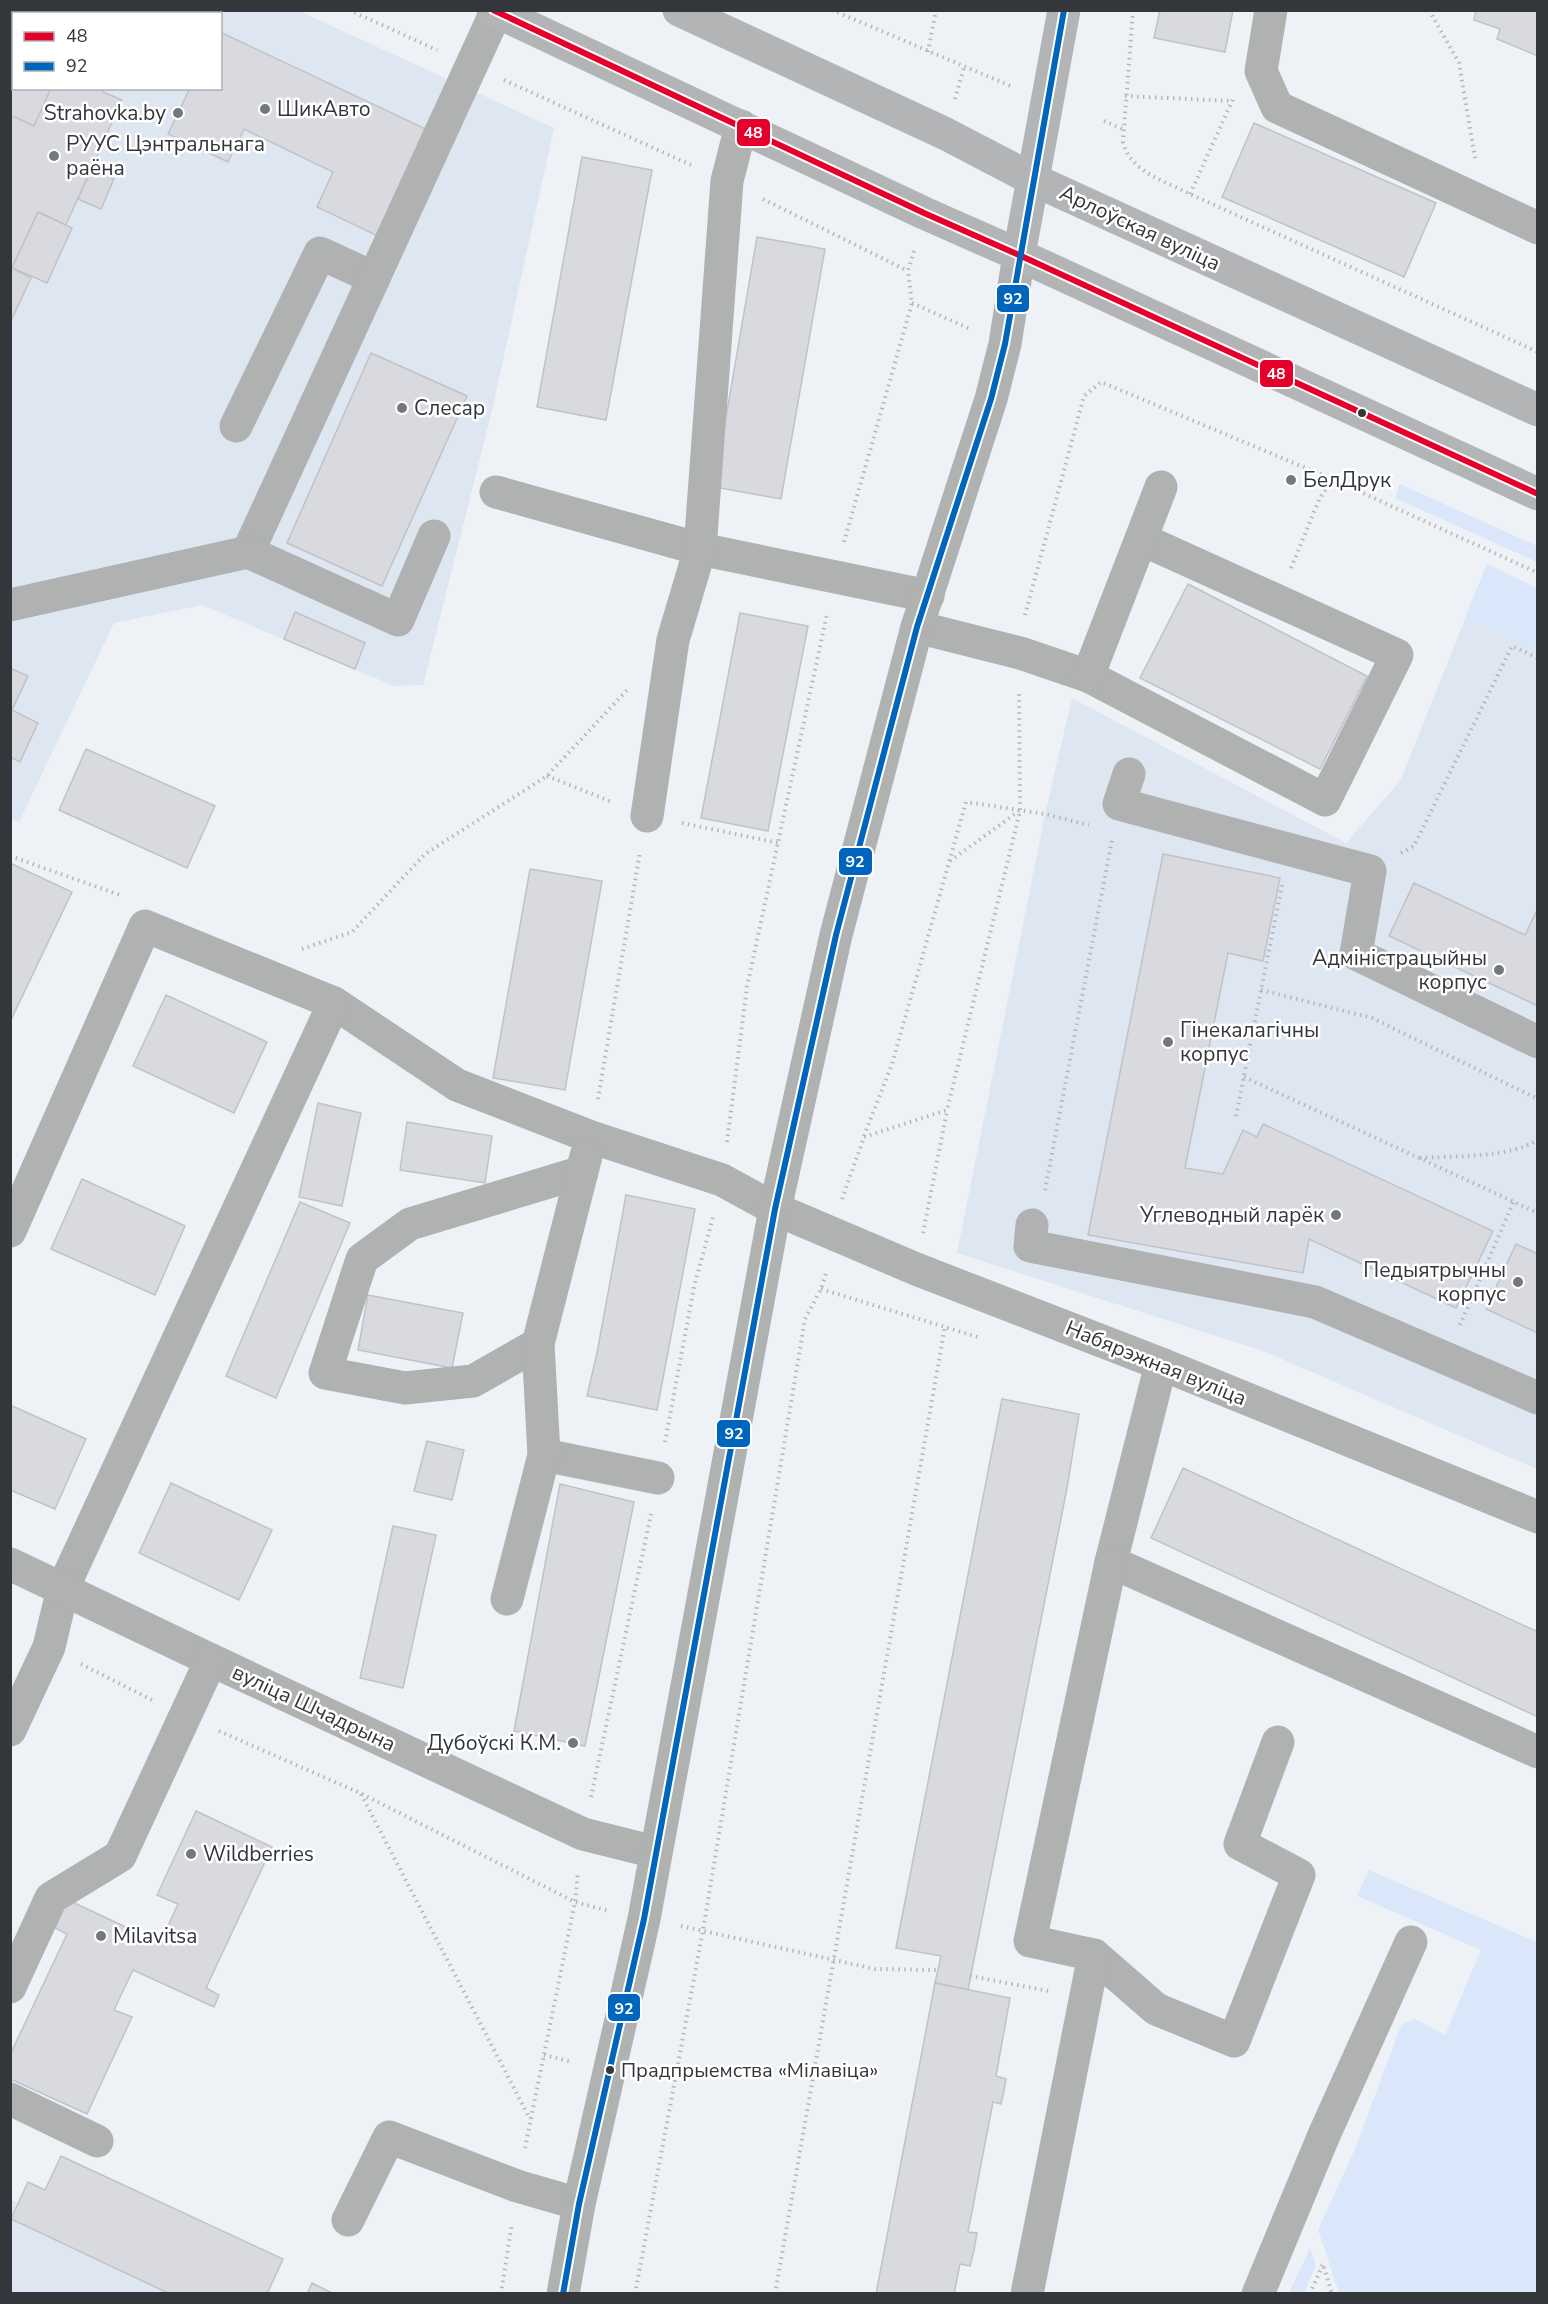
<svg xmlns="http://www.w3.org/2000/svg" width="1548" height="2304" viewBox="0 0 1548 2304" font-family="'Nunito Sans',sans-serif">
  <rect width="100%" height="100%" fill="#eef2f7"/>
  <g fill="#dee7f1">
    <polygon points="139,11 299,11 554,128 493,406 423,685 394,686 202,605 114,623 19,822 11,818 11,323 31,278 47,283 72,228 67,225 122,100 103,92 104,89 220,88 220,14 137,13"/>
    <polygon points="1487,564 1537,588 1537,1469 1263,1351 957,1253 1045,814 1072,698 1346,843 1400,781"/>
    <polygon points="61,2156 283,2259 267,2293 11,2293 10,2200 18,2203 28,2182 45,2189"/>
  </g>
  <g fill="#dae7fa">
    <polygon points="1400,484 1537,546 1537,562 1395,498"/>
    <polygon points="1487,564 1537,588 1537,651 1465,617"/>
    <polygon points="1369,1870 1537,1942 1537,2293 1339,2293 1318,2230 1355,2149 1401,2025 1415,2019 1445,2035 1481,1950 1357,1896"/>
    <polygon points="1310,2248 1316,2265 1304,2293 1289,2293"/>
  </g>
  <g fill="#d9dadf" stroke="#c0c2c6" stroke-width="1.5">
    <polygon points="10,10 139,10 137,14 14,14 14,88 104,88 103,92 122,100 66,225 38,212 12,268 31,278 10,323"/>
    <polygon points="1160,10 1233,10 1225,52 1154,38"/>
    <polygon points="1476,10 1538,10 1538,56 1497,39 1500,29 1474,20"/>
    <polygon points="10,17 14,18 14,88 51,88 34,126 10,115"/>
    <polygon points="220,32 430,131 380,237 317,207 333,172 244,129 228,162 168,134 190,88 220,88"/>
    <polygon points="1254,123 1436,203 1404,277 1222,197"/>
    <polygon points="582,157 652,170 606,420 537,407"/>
    <polygon points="91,170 114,179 101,209 78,199"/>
    <polygon points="38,212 72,228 47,283 12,268"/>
    <polygon points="757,237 825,249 781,499 714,487"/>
    <polygon points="371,353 467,396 382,586 287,543"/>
    <polygon points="1188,584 1367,676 1320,769 1140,678"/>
    <polygon points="295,612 365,643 355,669 284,639"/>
    <polygon points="740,613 808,626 768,831 701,818"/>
    <polygon points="10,668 28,676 12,710 38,723 20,762 10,757"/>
    <polygon points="86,749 215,806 187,868 59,810"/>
    <polygon points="1163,854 1280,878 1263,961 1228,953 1185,1168 1223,1174 1243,1130 1257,1137 1263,1124 1493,1231 1456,1308 1309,1239 1303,1273 1088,1235"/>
    <polygon points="10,863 72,892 10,1022"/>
    <polygon points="530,869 602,881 565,1090 493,1078"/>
    <polygon points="1414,883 1525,935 1538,908 1538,1006 1389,936"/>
    <polygon points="166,995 267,1042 234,1113 133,1066"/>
    <polygon points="318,1103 361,1113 342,1206 299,1197"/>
    <polygon points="407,1122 492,1136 485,1183 400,1170"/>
    <polygon points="82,1179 185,1226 155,1295 51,1249"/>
    <polygon points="626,1195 695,1209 657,1410 587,1396 597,1353"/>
    <polygon points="300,1202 350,1223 276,1398 226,1376"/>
    <polygon points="1516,1244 1538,1254 1538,1333 1486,1309"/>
    <polygon points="368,1295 463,1313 452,1368 358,1350"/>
    <polygon points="1002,1399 1079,1414 1067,1488 968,1990 935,1983 941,1956 896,1948"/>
    <polygon points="10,1405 86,1439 55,1509 10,1490"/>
    <polygon points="427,1441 464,1450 452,1500 414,1491"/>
    <polygon points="1183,1468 1538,1632 1538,1717 1151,1538"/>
    <polygon points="171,1483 272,1530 239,1600 139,1553"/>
    <polygon points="560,1484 634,1502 585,1746 514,1731"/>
    <polygon points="393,1526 436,1535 403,1688 360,1678"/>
    <polygon points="196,1811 272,1847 206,1988 219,1995 214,2007 133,1970 114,2010 132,2017 87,2114 10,2079 10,2055 67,1934 55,1928 68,1900 160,1943 178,1904 157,1895"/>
    <polygon points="935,1983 1010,1998 996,2076 1006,2079 1004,2091 1001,2104 993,2102 968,2232 977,2233 974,2250 970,2266 960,2264 954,2294 876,2294"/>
    <polygon points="61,2156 283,2259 267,2294 170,2294 11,2219 28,2182 45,2190"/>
    <polygon points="312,2283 334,2294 307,2294"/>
  </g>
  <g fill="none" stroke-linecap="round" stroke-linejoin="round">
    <g stroke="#b4b6b7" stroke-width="4" stroke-dasharray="1.5 4.5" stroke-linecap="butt">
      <polyline points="349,10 437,50"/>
      <polyline points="832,10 1013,87"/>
      <path d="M1133,10L1123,142C1130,172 1165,181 1190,194L1538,352"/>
      <polyline points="1429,10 1459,63 1475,158"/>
      <polyline points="928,52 936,10"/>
      <polyline points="504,80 691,165"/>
      <polyline points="1125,96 1231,101"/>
      <polyline points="955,99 964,67"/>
      <polyline points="1104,121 1123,129"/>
      <polyline points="1190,194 1233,99"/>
      <polyline points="763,199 908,271"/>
      <polyline points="912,303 970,329"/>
      <polyline points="844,542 912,303 908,271 914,251"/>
      <polyline points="1291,568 1319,500 1332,479"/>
      <polyline points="1025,615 1084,396 1101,382 1332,479 1538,573"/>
      <polyline points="547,776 612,802"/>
      <polyline points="682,823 779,843"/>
      <polyline points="1401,853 1414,846 1512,646 1538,658"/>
      <polyline points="10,856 123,896"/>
      <polyline points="950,861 1019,811"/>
      <polyline points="302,949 352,932 425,854 547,776 627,690"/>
      <polyline points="1261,990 1372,1018 1538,1099"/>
      <polyline points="1244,1077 1538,1213"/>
      <polyline points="598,1099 640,852"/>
      <polyline points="1236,1116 1282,885"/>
      <polyline points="864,1136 892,1064 966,802 1045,814 1089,825"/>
      <polyline points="727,1142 747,987 827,614"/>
      <path d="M1420,1158C1450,1156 1515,1158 1538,1139"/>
      <polyline points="1045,1190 1112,840"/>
      <polyline points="842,1199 864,1137 947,1110 1020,811 1019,691"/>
      <polyline points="923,1233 947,1111"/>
      <polyline points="821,1289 978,1337"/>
      <polyline points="1460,1325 1514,1201"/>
      <polyline points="665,1442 694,1287 713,1217"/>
      <polyline points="81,1664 152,1700"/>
      <polyline points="219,1731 360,1793 575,1902 609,1911"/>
      <polyline points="361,1794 530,2119"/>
      <polyline points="591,1797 651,1514"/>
      <polyline points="681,1926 875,1969 939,1970"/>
      <polyline points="970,1976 1049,1991"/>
      <polyline points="544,2055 572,2062"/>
      <polyline points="525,2148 575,1902 578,1872"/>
      <polyline points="501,2294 512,2223"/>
      <polyline points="635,2294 703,1930 805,1319 821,1289 826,1273"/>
      <polyline points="775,2294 945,1326"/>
      <polyline points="1310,2294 1323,2264 1332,2294"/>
    </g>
    <g stroke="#b0b1b1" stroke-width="33">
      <polyline points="1271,10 1261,71 1277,107 1538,228"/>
      <polyline points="236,426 320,253 374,278"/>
      <polyline points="496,492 700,549 928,596"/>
      <polyline points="248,552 496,12"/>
      <polyline points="10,605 248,552 398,620 434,536"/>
      <polyline points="917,627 1020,653 1088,676 1325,800 1397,655 1141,539"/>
      <polyline points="1088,676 1161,487"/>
      <polyline points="1129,774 1119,804 1370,871 1356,954 1538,1042"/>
      <polyline points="647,816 673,640 700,549 727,181 741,126"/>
      <polyline points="334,1003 457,1085 591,1137 722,1180 775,1209 916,1269 1161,1364 1538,1517"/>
      <polyline points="1032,1225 1030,1246 1315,1302 1538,1398"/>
      <polyline points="10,1231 145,926 334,1003 63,1588 49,1647 10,1730"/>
      <polyline points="538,1344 473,1381 405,1388 325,1373 362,1259 410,1224 582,1172"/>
      <polyline points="1161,1364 1111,1562 1538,1752"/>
      <polyline points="544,1455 658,1478"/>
      <polyline points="10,1564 211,1660 583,1834 655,1852"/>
      <polyline points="507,1599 544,1455 538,1344 586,1156"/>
      <polyline points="1094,1955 1156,2009 1234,2041 1299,1875 1240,1844 1278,1742"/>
      <polyline points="10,1987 51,1898 120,1856 211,1660"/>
      <polyline points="10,2099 97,2141"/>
      <polyline points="348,2220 389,2137 517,2186 579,2204"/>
      <polyline points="563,2294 579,2204 644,1919 775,1209 836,935 917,627 991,399 1005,344 1019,255"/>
      <polyline points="1027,2294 1094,1955 1030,1941 1111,1562"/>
      <polyline points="1258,2294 1324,2135 1411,1942"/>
    </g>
    <g stroke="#b2b4b6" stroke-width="33">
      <polyline points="493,10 924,213 1019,255 1538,494"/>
      <polyline points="679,10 946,134 1034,180 1538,410"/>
      <polyline points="1019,255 1064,10"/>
    </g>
    <g stroke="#fff" stroke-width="10">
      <polyline id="bus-1" points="493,10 924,213 1019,255 1538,494"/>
    </g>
    <g stroke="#fff" stroke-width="10">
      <polyline id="bus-2" points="563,2294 579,2204 644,1919 775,1209 836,935 917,627 991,399 1005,344 1064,10"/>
    </g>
    <use href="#bus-1" stroke="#e4002b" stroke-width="6"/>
    <use href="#bus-2" stroke="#0065bd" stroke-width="6"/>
  </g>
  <g fill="#74787c" stroke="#fff" stroke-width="2">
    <circle cx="265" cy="109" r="6"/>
    <circle cx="178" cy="113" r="6"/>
    <circle cx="54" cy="156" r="6"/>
    <circle cx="402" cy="408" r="6"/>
    <circle cx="1291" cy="480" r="6"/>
    <circle cx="1499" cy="970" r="6"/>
    <circle cx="1168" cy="1042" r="6"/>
    <circle cx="1336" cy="1215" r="6"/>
    <circle cx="1518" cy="1282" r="6"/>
    <circle cx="573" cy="1743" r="6"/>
    <circle cx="191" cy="1854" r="6"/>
    <circle cx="101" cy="1936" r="6"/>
  </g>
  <g fill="#33363a" stroke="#fff" stroke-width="2">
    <circle cx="1362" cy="413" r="5"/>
    <circle cx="610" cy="2070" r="5"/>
  </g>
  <g text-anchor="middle" stroke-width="5" stroke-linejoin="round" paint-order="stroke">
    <g font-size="20" fill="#33363a" stroke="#fff" text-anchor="start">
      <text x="621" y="2077">Прадпрыемства «Мілавіца»</text>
    </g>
    <g font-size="21" fill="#33363a" stroke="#fff" text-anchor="start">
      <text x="277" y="116">ШикАвто</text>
      <text x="166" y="120" text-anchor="end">Strahovka.by</text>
      <text x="66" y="151">РУУС Цэнтральнага<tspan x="66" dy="24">раёна</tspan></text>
      <text x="414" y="415">Слесар</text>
      <text x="1303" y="487">БелДрук</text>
      <text x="1487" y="965" text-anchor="end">Адміністрацыйны<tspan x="1487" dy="24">корпус</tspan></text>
      <text x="1180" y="1037">Гінекалагічны<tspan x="1180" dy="24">корпус</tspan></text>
      <text x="1324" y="1222" text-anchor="end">Углеводный ларёк</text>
      <text x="1506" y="1277" text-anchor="end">Педыятрычны<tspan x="1506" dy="24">корпус</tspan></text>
      <text x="561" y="1750" text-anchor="end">Дубоўскі К.М.</text>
      <text x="203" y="1861">Wildberries</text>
      <text x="113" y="1943">Milavitsa</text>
    </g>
    <g font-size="21" fill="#33363a" stroke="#fff">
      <text transform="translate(1140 228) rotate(25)" y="7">Арлоўская вуліца</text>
      <text transform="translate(1156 1363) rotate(22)" y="7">Набярэжная вуліца</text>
      <text transform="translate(314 1708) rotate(25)" y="7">вуліца Шчадрына</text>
    </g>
  </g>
  <g stroke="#fff" stroke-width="2">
    <rect x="736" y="118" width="35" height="29" rx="6" fill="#e4002b"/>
    <rect x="996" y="284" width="34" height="29" rx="6" fill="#0065bd"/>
    <rect x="1259" y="359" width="35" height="29" rx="6" fill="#e4002b"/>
    <rect x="838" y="847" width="35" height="29" rx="6" fill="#0065bd"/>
    <rect x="716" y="1419" width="35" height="29" rx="6" fill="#0065bd"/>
    <rect x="607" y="1993" width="34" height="29" rx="6" fill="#0065bd"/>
  </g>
  <g font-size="16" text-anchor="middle" font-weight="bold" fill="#fff">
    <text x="753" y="138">48</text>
    <text x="1013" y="304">92</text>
    <text x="1276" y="379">48</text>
    <text x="855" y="867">92</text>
    <text x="734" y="1439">92</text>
    <text x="624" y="2014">92</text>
  </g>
  <rect width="1548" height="2304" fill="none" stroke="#33363a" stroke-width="24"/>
  <rect x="12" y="12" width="210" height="78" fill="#ffffff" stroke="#adafb0" stroke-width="1.5"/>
  <rect x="24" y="32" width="30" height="9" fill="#e4002b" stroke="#adafb0" stroke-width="1.5"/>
  <text x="66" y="42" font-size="18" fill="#33363a">48</text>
  <rect x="24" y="62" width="30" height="9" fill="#0065bd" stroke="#adafb0" stroke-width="1.5"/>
  <text x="66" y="72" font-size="18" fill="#33363a">92</text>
</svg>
